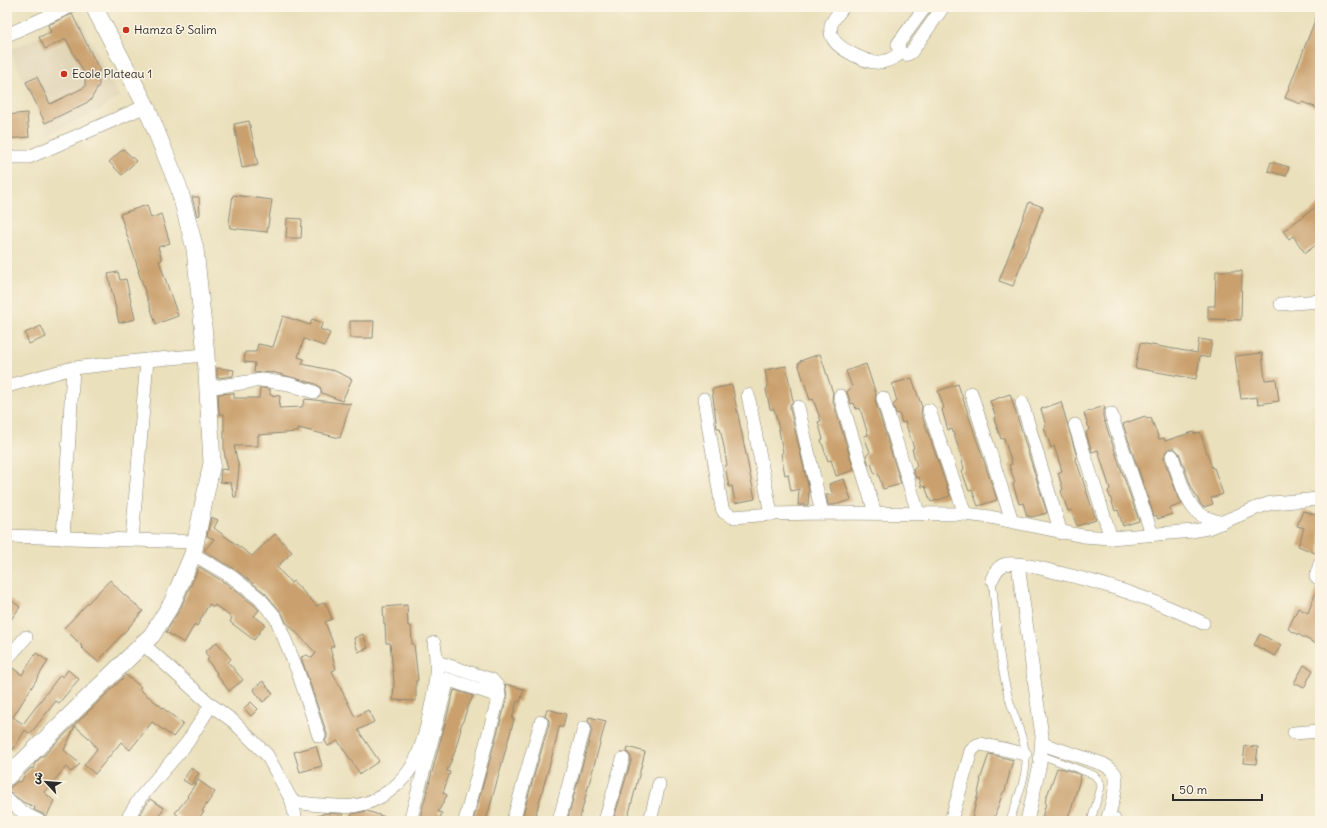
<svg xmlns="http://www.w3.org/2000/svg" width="1327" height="828" viewBox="0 0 1327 828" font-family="Delius,'Playpen Sans Arabic',sans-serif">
  <rect width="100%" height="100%" fill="#fcf5e5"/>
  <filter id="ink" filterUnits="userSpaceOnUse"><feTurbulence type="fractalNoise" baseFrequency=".025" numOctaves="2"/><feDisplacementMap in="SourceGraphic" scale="8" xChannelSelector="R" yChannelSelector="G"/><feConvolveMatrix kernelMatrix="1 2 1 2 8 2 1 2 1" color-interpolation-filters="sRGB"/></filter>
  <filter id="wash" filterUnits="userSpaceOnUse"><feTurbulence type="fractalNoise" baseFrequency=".012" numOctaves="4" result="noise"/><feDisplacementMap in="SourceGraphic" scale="16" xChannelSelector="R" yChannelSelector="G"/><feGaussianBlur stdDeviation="0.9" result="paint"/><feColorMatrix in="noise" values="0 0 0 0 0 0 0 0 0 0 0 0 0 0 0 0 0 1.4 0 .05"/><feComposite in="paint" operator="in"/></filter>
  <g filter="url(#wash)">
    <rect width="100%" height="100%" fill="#eae0bc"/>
    <polygon fill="#dfd3b4" points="80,19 119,97 110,102 102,109 49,134 9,50"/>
    <g id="blocks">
      <g fill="#caa16e">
        <polygon points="1319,10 1320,10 1320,109 1302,102 1301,104 1285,98"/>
        <polygon points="72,14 100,71 98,71 99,85 90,101 45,123 26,82 37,77 50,104 85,87 85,75 66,39 45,49 39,37 51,32 48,25"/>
        <polygon points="27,113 29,137 7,139 7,115"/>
        <polygon points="249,121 258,165 242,168 234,124"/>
        <polygon points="123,149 136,161 122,175 109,162"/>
        <polygon points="1271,162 1289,167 1286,176 1268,171"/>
        <polygon points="233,195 272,200 267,232 230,228 229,223"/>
        <polygon points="192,197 199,197 200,215 197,216"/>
        <polygon points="1029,202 1043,207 1013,286 999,281"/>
        <polygon points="1320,204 1320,242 1305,253 1293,236 1289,239 1283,231"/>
        <polygon points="147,205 151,218 161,214 170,243 158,247 162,260 159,261 178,316 156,324 138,271 139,271 120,214"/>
        <polygon points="287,218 302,219 301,238 286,238"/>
        <polygon points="1216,271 1242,271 1241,320 1208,319 1208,306 1215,306"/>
        <polygon points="118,272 120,280 126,279 135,319 119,323 108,274"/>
        <polygon points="283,316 310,325 312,319 323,323 320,329 330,333 324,346 304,339 298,357 304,359 302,364 335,371 352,379 342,401 322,393 320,387 316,384 272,372 272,373 263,372 254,373 255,363 244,362 245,352 256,352 258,344 273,347"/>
        <polygon points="350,321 374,321 373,338 350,338"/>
        <polygon points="41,326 46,337 29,344 25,333"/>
        <polygon points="1199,339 1212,341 1209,358 1200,356 1196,379 1135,368 1140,343 1197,353"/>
        <polygon points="1262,353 1265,380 1276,379 1279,401 1258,404 1257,397 1241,399 1235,356"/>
        <polygon points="820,354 833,393 832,398 854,470 836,476 831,460 828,461 821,440 823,439 818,422 821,421 813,399 810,400 798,363 800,363 800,361"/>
        <polygon points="866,364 876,394 875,400 901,484 883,489 878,473 875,474 871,464 869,465 866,456 870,452 864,436 868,435 860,408 856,409 854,403 851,404 847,392 852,387 846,371"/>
        <polygon points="786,366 793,401 790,405 790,409 809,490 808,505 798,505 799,489 791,491 788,474 785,475 781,454 783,452 778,425 774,409 770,409 766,389 768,387 765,370"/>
        <polygon points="217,368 234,370 233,376 217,378"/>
        <polygon points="912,378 922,407 921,413 950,496 931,502 925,486 922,487 919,477 916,478 913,470 917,466 912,449 914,448 905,422 902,423 899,413 896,414 893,405 897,401 892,384"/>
        <polygon points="958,384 997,500 978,506 972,490 969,491 962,471 964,469 960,452 952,429 948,430 942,410 944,408 938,391"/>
        <polygon points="732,385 755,499 735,503 732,486 729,487 725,466 727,465 724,447 720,428 717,428 712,389"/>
        <polygon points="260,388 270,389 270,395 280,396 279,408 302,407 305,399 351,404 346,417 340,438 298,428 298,432 258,435 258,446 234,446 239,468 236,497 234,497 231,483 220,482 221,469 228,470 224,451 224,414 219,414 218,394 234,393 234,398 259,398"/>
        <polygon points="1010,394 1047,513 1032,517 1027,516 1023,503 1019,504 1013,484 1015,482 1009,465 1012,464 1004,438 1001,439 994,419 996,417 990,401"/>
        <polygon points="1061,402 1077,457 1075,457 1096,520 1077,526 1071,510 1068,511 1061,491 1063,489 1058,473 1062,471 1054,446 1051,448 1044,427 1046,426 1041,409"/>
        <polygon points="1104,406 1105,409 1103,412 1103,417 1139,521 1123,526 1118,510 1115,511 1108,491 1110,489 1098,450 1092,452 1086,433 1089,429 1084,413"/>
        <polygon points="1145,416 1147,419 1151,418 1159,439 1164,438 1165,441 1193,432 1194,434 1200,432 1212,468 1214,468 1223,494 1211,498 1213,504 1204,507 1201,505 1191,486 1179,453 1174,448 1170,448 1166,451 1164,459 1176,491 1182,504 1170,508 1172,514 1158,519 1156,515 1154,516 1123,424"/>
        <polygon points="844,479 851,500 834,505 828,505 826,495 833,495 829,484"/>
        <polygon points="1303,511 1320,516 1320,555 1298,546 1304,528 1297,526"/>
        <polygon points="211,517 218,520 214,528 252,556 275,534 292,552 277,567 291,583 293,581 317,606 325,602 332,619 325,622 334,646 330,648 336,669 332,671 355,717 368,710 374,722 358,730 379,761 360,774 338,741 328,746 325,741 327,737 327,734 301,657 307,655 312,658 316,653 286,622 282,613 265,593 236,570 204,551 214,539 207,536"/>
        <polygon points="199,567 227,584 254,605 259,610 254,616 265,624 254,640 230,622 232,618 215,605 214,607 209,604 197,626 195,624 184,643 166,632 181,607"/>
        <polygon points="110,580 120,591 143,611 98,662 81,647 82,646 64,628"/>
        <polygon points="1319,584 1320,584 1320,646 1288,629 1298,608 1308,613"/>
        <polygon points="7,597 20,607 7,625"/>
        <polygon points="407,605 408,626 411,626 412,644 414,644 418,680 416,681 416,701 393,700 394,681 390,643 386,643 385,624 384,624 383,607"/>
        <polygon points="363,634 368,648 358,652 354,638"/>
        <polygon points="1260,634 1281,645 1275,656 1254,645"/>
        <polygon points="217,642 231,659 228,662 243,680 229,691 216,674 217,673 207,660 209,658 205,652"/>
        <polygon points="36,653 48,661 13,717 23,724 60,675 63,677 68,670 79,679 59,703 56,701 30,734 25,730 13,750 7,746 7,667 10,666 22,675"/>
        <polygon points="1304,665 1313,670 1304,688 1294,683"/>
        <polygon points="126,675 141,687 139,689 183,724 173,737 152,722 130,750 121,742 95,774 84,765 97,749 89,738 75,726 64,750 80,764 71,772 66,767 44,792 54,801 46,818 43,814 34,810 35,807 23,802 7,790 18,781 21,782 25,774 31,768 33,769 35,763 44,755 45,755 47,752"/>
        <polygon points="263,681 273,694 263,702 253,689"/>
        <polygon points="505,684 524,689 520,702 517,701 512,719 514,719 486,821 473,821 507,698"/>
        <polygon points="454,690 473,696 468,707 460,729 461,729 455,751 447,771 450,772 443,793 447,795 438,812 442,813 439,821 419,821"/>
        <polygon points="251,702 258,709 251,716 244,708"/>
        <polygon points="547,709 566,714 563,727 559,727 555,745 534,821 521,821 549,724 549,720 545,716"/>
        <polygon points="589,717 606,721 579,821 567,821 592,730 592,726 588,721"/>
        <polygon points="316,746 322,766 300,772 294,752"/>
        <polygon points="1245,746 1258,747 1256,764 1243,763"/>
        <polygon points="628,747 645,752 627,821 613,821 631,761 631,757 627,752"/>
        <polygon points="989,754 1013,760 1005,791 1004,791 1002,795 993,821 977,821 972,819 981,780 980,780"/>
        <polygon points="191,768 199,773 191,785 183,780"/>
        <polygon points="1057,768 1064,769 1081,775 1072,807 1066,821 1041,821 1045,807 1046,803 1045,802 1047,796"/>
        <polygon points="198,780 215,792 202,811 204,812 196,821 185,821 175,813 188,797 187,796"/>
        <polygon points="150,799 164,808 155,821 135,821"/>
        <polygon points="367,811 391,819 390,821 350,821 352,814"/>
        <polygon points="325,813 343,814 345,821 307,821"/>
      </g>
    </g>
  </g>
  <g filter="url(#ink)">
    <use href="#blocks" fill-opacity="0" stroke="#8a8674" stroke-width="1"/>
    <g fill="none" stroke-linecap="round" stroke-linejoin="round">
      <g stroke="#8a8674" stroke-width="8">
        <g id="service">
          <path d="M992,579C996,617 998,654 1007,691C1012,714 1025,736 1026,759C1026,780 1016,801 1010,821"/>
          <polyline points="1041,755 1094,775 1100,782 1101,787 1091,821"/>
          <polyline points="1109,814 1116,817 1118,821"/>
        </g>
      </g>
      <g stroke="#8a8674" stroke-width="14">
        <g id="minor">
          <path d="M843,7C839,13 833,19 831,25C828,42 843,49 854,55C861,58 867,62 875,62C885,63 893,59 901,53"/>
          <path d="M925,7L898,44L899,51C903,55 908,56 912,51L943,7"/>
          <polyline points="7,35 69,7"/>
          <polyline points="7,157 29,157 146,106"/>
          <polyline points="1281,304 1320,301"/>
          <polyline points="7,386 73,368 147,360 206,355"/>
          <polyline points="207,388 262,380 289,384 314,392"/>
          <polyline points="971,393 1012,521"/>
          <polyline points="748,395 771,514"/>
          <polyline points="840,396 875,513"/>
          <polyline points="883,398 918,513"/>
          <polyline points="704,399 722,508 724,512 733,517 771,514 822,513 965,514 990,517 1083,536 1111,538 1193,531 1208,528 1259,507 1271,503 1320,499"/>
          <polyline points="1022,403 1061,533"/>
          <polyline points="798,407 822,513"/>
          <polyline points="929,410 965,514"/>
          <polyline points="1111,414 1152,534"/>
          <polyline points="1075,425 1111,538"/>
          <path d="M1172,456C1178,472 1186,507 1201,515C1207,519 1215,520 1222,523"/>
          <polyline points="7,536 196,542"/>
          <polyline points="63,538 73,368"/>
          <polyline points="132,539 147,360"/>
          <polyline points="193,554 232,577 260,599 276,618 298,672 319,736"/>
          <polyline points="1018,565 1042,736 1040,764 1027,821"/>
          <polyline points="1316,577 1320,564"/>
          <path d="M992,579C995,573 998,566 1006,564C1017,562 1040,568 1051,571C1105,583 1154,599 1203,623"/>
          <polyline points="143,644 211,705 233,721 267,755 292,801 296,821"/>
          <polyline points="7,659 26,637"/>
          <polyline points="437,662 492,680 498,687 499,696 465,821"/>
          <polyline points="440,677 499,696"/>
          <polyline points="1294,733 1320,731"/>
          <path d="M1042,744L1103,764C1108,767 1112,769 1115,774C1119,784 1110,810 1107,821"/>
          <polyline points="7,800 27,815 39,821"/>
          <path d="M292,801C307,805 322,805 337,806C342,806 348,807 353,806C379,803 405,783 416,759C423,744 427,727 430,712C435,688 439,667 434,643"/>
          <polyline points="126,821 140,798 187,743 211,705"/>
          <polyline points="410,821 448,680"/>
          <polyline points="513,821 541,722"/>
          <polyline points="559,821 584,728"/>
          <polyline points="605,821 623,759"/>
          <polyline points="650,821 659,784"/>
          <polyline points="951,821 971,751 977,745 981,744 1025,754"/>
        </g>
      </g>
      <g stroke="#8a8674" stroke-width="18">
        <polyline id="tertiary" points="7,777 152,635 172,603 193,554 212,463 206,355 195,249 179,188 146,106 94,7"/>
      </g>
      <use href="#service" stroke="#fff" stroke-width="7"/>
      <use href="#minor" stroke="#fff" stroke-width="13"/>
      <use href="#tertiary" stroke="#fff" stroke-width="17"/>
    </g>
  </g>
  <g fill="#c8321e" stroke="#fcf5e5" stroke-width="1.5">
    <circle cx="126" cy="30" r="4"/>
    <circle cx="64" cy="74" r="4"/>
  </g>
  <g text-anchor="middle" stroke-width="3" stroke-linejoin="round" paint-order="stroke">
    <g font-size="12" fill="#2b2b2b" stroke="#fcf5e5" text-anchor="start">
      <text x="134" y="34">Hamza &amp; Salim</text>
      <text x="72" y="78">Ecole Plateau 1</text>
    </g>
  </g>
  <rect width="1327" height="828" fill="none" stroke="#fcf5e5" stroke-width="24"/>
  <g transform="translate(46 782) rotate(296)" stroke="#fcf5e5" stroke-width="3" paint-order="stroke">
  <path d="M0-3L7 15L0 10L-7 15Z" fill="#2b2b2b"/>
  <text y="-6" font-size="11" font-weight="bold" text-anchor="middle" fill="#2b2b2b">ش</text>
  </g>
  <path d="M1173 794v6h89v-6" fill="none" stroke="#2b2b2b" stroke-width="2"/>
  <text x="1179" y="794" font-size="12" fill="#2b2b2b" stroke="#fcf5e5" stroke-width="3" paint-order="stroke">50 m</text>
</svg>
